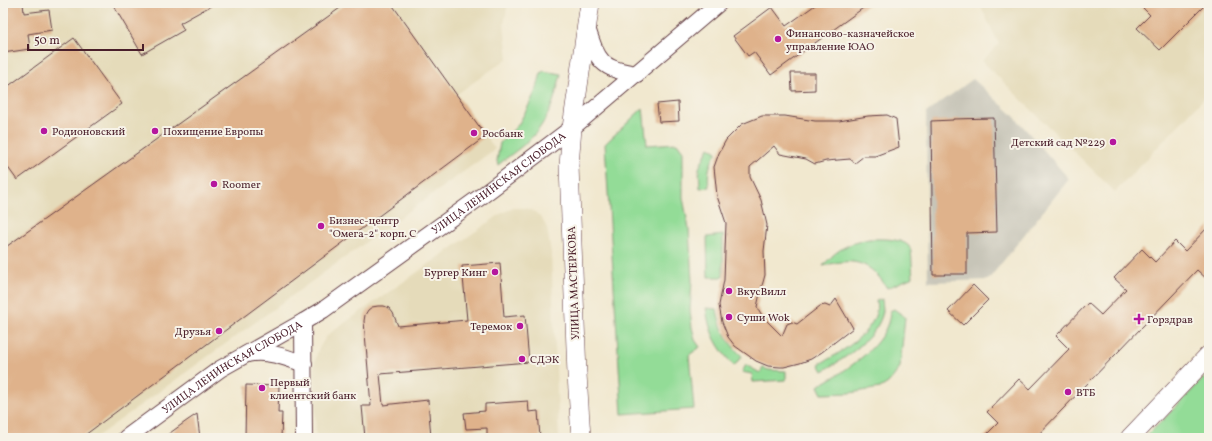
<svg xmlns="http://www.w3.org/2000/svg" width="1212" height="441" viewBox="0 0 1212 441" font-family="Vollkorn,serif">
  <rect width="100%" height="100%" fill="#f7f3e8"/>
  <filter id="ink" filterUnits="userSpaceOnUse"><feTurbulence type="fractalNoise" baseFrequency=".025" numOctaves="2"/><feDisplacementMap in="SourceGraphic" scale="8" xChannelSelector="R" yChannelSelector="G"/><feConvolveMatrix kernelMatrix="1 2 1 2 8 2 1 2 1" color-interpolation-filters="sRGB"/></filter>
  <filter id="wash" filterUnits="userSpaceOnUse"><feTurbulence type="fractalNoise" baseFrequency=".012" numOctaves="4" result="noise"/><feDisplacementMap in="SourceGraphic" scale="16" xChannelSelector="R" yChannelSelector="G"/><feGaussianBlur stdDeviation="0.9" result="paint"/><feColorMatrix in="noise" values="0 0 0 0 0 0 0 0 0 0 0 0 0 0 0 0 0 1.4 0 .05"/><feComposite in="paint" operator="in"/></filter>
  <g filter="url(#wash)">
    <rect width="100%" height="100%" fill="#f1e8cf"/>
    <g fill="#e5dbba">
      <polygon points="3,3 508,3 504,24 508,58 457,94 495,149 95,438 3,438"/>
      <polygon points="979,3 1209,3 1209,93 1115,192 982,61 999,44"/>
      <polygon points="513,208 525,208 535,212 542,219 547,228 551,253 559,438 316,438 314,365 318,350 326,337 333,331 502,213"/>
    </g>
    <polygon fill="#c7c5b8" points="973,79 1013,115 1069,179 988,280 928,282 926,113"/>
    <g fill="#93dc97" stroke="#6e7e61">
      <path d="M543,71L561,74C556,93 552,110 541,126C531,142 512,153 498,165L497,161L500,143L518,125L527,109L537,88L541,73Z"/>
      <polygon points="643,108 647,145 677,143 683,151 683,198 689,229 692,281 690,311 692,327 695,340 700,347 689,355 694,409 622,414 605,144"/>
      <path d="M709,147L717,152C709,165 707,172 709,187L700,188L699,168Z"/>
      <polygon points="723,235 723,277 708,277 707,237"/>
      <path d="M869,239C879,239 909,237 911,251C912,258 912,269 913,277L887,288C870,261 853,257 823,266C837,249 847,244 869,239Z"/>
      <path d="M882,299C882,302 883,307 883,311C879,337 844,359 823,371L819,364C838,355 868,336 875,316C877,311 877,306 876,301Z"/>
      <path d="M706,308L717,309C720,329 728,343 742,356L734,366C718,348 709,333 706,308Z"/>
      <path d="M894,309L905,317L900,367L894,376L888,383L880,388L850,393L822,394L818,386C844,372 890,344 890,311Z"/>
      <polygon points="746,365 760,373 763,368 769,370 786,371 786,380 753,382 752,374 742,372"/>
      <polygon points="1209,373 1209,438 1145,438"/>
    </g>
    <g id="blocks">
      <g fill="#dfb28b">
        <polygon points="14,3 23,3 24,13 49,10 52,30 28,34 30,49 3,53 3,5"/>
        <polygon points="112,3 216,3 180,23 184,30 142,54"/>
        <polygon points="347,3 391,3 486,136 81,438 3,438 3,249"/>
        <polygon points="818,3 870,3 771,75 754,52 748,56 733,36 772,7 786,26"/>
        <polygon points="1138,3 1207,3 1160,50 1137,28 1150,15"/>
        <polygon points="74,38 122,104 17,180 4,162 5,160 3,158 3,90"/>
        <polygon points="791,73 815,73 815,90 792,91"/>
        <polygon points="678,102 679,121 659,122 657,104"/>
        <polygon points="887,115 896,119 899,147 875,156 864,156 855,163 850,159 826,161 815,164 806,159 780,154 774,146 750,167 750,177 761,200 767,225 764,251 765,275 760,293 757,307 763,317 782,336 787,324 792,322 797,324 820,306 825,305 830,307 836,299 853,328 822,352 811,359 800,363 784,367 780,367 768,366 756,361 735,346 728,337 722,322 719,305 724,280 726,223 717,196 714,167 719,153 726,140 742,124 762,116 785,116 815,121 839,121 868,116"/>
        <polygon points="994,118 997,232 967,233 967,274 944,274 945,275 933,275 931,121 953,120 953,119"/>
        <polygon points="1209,226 1209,281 1197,270 1035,438 983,438 998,423 987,412 1019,379 1030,389 1069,349 1056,336 1088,303 1101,315 1126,289 1114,278 1142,249 1155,262 1175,241 1185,251"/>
        <polygon points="500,263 504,317 525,315 529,362 380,374 383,405 428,400 431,438 365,438 362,406 371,406 364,321 365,315 368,310 372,307 378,306 384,306 389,308 393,313 398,326 467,320 462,266"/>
        <polygon points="973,285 988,300 963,325 948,311"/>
        <polygon points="246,385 279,386 278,413 282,413 281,438 245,438"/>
        <polygon points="528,401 529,412 538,411 540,438 487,438 487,428 466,429 464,413 485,411 485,404"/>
        <polygon points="197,414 200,438 163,438 188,420"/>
      </g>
    </g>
  </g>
  <g filter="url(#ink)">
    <use href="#blocks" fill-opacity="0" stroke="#633d44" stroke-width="1"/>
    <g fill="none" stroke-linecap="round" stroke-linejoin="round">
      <g stroke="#633d44" stroke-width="18">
        <g id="tertiary">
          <path d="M587,28C598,61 600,69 637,74"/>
          <polyline points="303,322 304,438"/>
          <path d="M247,354C267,350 285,357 304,364"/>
          <path id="s1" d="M126,438L220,369L303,322L323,310L483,195L572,128L719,3"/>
        </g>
      </g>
      <g stroke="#633d44" stroke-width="20">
        <g id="secondary">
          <polyline points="581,438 577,374 569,166 572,128 590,3"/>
          <polyline points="1130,438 1209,355"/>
        </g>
      </g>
      <use href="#tertiary" stroke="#fff" stroke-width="16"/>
      <use href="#secondary" stroke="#fff" stroke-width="19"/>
    </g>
  </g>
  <g fill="#b5179e" stroke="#f7f3e8" stroke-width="1.5">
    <circle cx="778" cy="39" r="4"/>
    <circle cx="44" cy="131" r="4"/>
    <circle cx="155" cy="131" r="4"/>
    <circle cx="474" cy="133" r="4"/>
    <circle cx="1113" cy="142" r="4"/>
    <circle cx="214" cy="184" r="4"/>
    <circle cx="321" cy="226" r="4"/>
    <circle cx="495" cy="272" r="4"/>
    <circle cx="729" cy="291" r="4"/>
    <circle cx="729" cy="317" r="4"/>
    <path d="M1137 313h4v4h4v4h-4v4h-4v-4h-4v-4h4z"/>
    <circle cx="520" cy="326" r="4"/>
    <circle cx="219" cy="331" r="4"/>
    <circle cx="522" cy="359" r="4"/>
    <circle cx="262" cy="388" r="4"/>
    <circle cx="1068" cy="392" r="4"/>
  </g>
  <g text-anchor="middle" stroke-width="4" stroke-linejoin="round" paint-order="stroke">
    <g font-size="11" fill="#4a1f2b" stroke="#f7f3e8" text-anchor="start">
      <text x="786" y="37">Финансово-казначейское<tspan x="786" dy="13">управление ЮАО</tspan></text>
      <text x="52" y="135">Родионовский</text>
      <text x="163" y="135">Похищение Европы</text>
      <text x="482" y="137">Росбанк</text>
      <text x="1105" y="146" text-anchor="end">Детский сад №229</text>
      <text x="222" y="188">Roomer</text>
      <text x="329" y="224">Бизнес-центр<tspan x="329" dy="13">"Омега-2" корп. C</tspan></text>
      <text x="487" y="276" text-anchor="end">Бургер Кинг</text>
      <text x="737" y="295">ВкусВилл</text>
      <text x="737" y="321">Суши Wok</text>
      <text x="1147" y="323">Горздрав</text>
      <text x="512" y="330" text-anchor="end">Теремок</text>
      <text x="211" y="335" text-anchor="end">Друзья</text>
      <text x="530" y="363">СДЭК</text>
      <text x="270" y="386">Первый<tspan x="270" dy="13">клиентский банк</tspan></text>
      <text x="1076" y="396">ВТБ</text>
    </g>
    <g font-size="11" fill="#4a1f2b" stroke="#f7f3e8">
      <text dy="4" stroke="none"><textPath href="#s1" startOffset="452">УЛИЦА ЛЕНИНСКАЯ СЛОБОДА</textPath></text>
      <text transform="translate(573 283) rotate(-92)" y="4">УЛИЦА МАСТЕРКОВА</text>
      <text dy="4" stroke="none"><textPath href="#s1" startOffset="128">УЛИЦА ЛЕНИНСКАЯ СЛОБОДА</textPath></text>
    </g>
  </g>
  <rect width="1212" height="441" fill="none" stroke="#f7f3e8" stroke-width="16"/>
  <path d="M28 44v6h115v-6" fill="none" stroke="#4a1f2b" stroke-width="2"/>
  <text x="34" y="44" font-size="12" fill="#4a1f2b" stroke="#f7f3e8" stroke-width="3" paint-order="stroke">50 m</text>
</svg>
